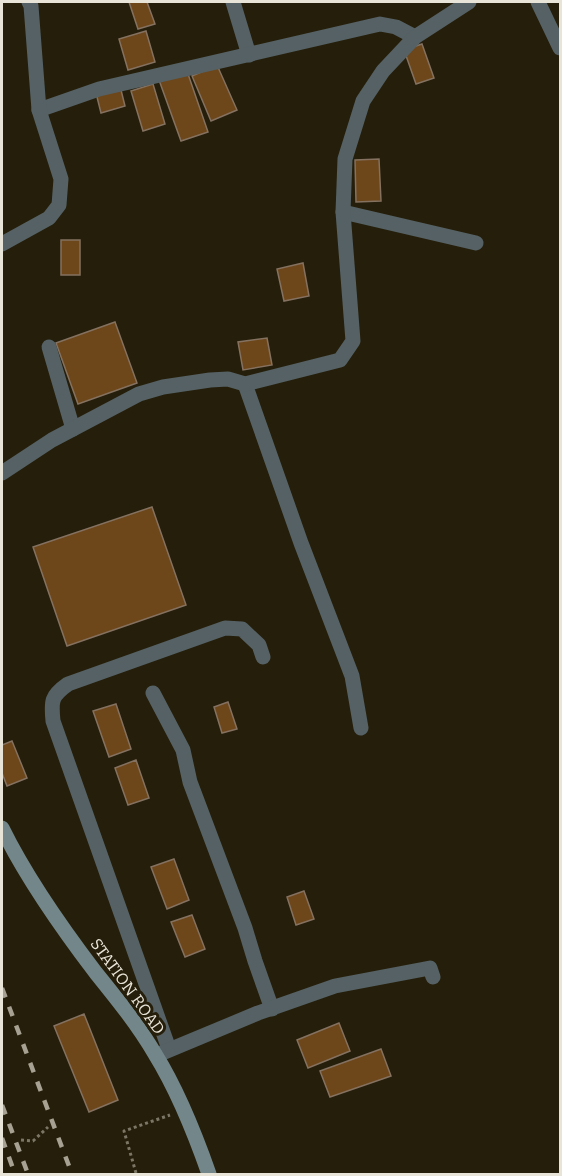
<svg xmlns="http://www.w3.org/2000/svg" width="562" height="1176" viewBox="0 0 562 1176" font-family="Bitter,serif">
  <rect width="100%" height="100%" fill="#251e0a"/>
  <g fill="#6d461a" stroke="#847160" stroke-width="1.5">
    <polygon points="129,2 147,2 155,24 138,29"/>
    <polygon points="146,31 155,62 128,70 119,39"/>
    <polygon points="422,44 434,78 416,84 404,50"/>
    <polygon points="217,65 237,110 211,121 192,76"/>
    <polygon points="187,71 208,132 181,141 159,80"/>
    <polygon points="153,84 165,124 143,131 131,91"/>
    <polygon points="120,86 125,106 101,113 96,93"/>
    <polygon points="379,159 381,201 356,202 355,160"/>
    <rect x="61" y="240" width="19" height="35"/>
    <polygon points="303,263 309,296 284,301 277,269"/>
    <polygon points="115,322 137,383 78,404 56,343"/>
    <polygon points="267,338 272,365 243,370 238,342"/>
    <polygon points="152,507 186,605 67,646 33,547"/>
    <polygon points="228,702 237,729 222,733 214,707"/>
    <polygon points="116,704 131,749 109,757 93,711"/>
    <polygon points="12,741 27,778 7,786 2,773 2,745"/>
    <polygon points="136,760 149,798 128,805 115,768"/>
    <polygon points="174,859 189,900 167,909 151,867"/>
    <polygon points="304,891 314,919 296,925 287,897"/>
    <polygon points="192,915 205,949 185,957 171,922"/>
    <polygon points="84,1014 118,1100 89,1112 54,1026"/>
    <polygon points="339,1023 350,1051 308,1068 297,1040"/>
    <polygon points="381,1049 391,1076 330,1097 320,1071"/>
  </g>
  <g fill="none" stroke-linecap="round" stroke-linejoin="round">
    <g stroke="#7c7666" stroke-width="3" stroke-dasharray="3 3" stroke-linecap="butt">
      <polyline points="21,1140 33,1141 48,1127"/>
      <polyline points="136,1173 124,1131 170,1115"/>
    </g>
    <g stroke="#556164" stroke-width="15">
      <polyline points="233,2 249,55"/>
      <polyline points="538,2 560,48"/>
      <polyline points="39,110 99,89 380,24 396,27 415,37"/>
      <polyline points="343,212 476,243"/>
      <polyline points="2,244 49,218 59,205 61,179 39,110 31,6 29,2"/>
      <polyline points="49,347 73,429"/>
      <polyline points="245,384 301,543 352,676 361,728"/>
      <polyline points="2,473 52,440 139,394 163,387 210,380 228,379 245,384 340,360 353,341 343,212 345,159 363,101 383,71 415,37 469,2"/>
      <polyline points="153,693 183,750 190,782 245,928 255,961 272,1009"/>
      <path d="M169,1049L53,721C51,701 51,696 68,684L225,628L242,629L259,645L263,657"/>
      <polyline points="162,1053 258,1013 335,986 430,968 433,977"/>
    </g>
    <path stroke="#73878b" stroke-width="15" d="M2,828C27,879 61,927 96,973C117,999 138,1025 155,1054C178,1091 195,1134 209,1174"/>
    <g stroke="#a6a192" stroke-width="4.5" stroke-dasharray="10 10" stroke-linecap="butt">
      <polyline points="2,988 72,1174"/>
      <polyline points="2,1105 28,1174"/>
      <polyline points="2,1138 15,1174"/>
    </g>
  </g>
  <g text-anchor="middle" stroke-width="6" stroke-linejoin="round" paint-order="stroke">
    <g font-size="16" fill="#e8e4d8" stroke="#251e0a">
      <text transform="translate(128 986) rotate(54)" y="6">STATION ROAD</text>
    </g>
  </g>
  <rect width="562" height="1176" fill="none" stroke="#e8e4d8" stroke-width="6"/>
</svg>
